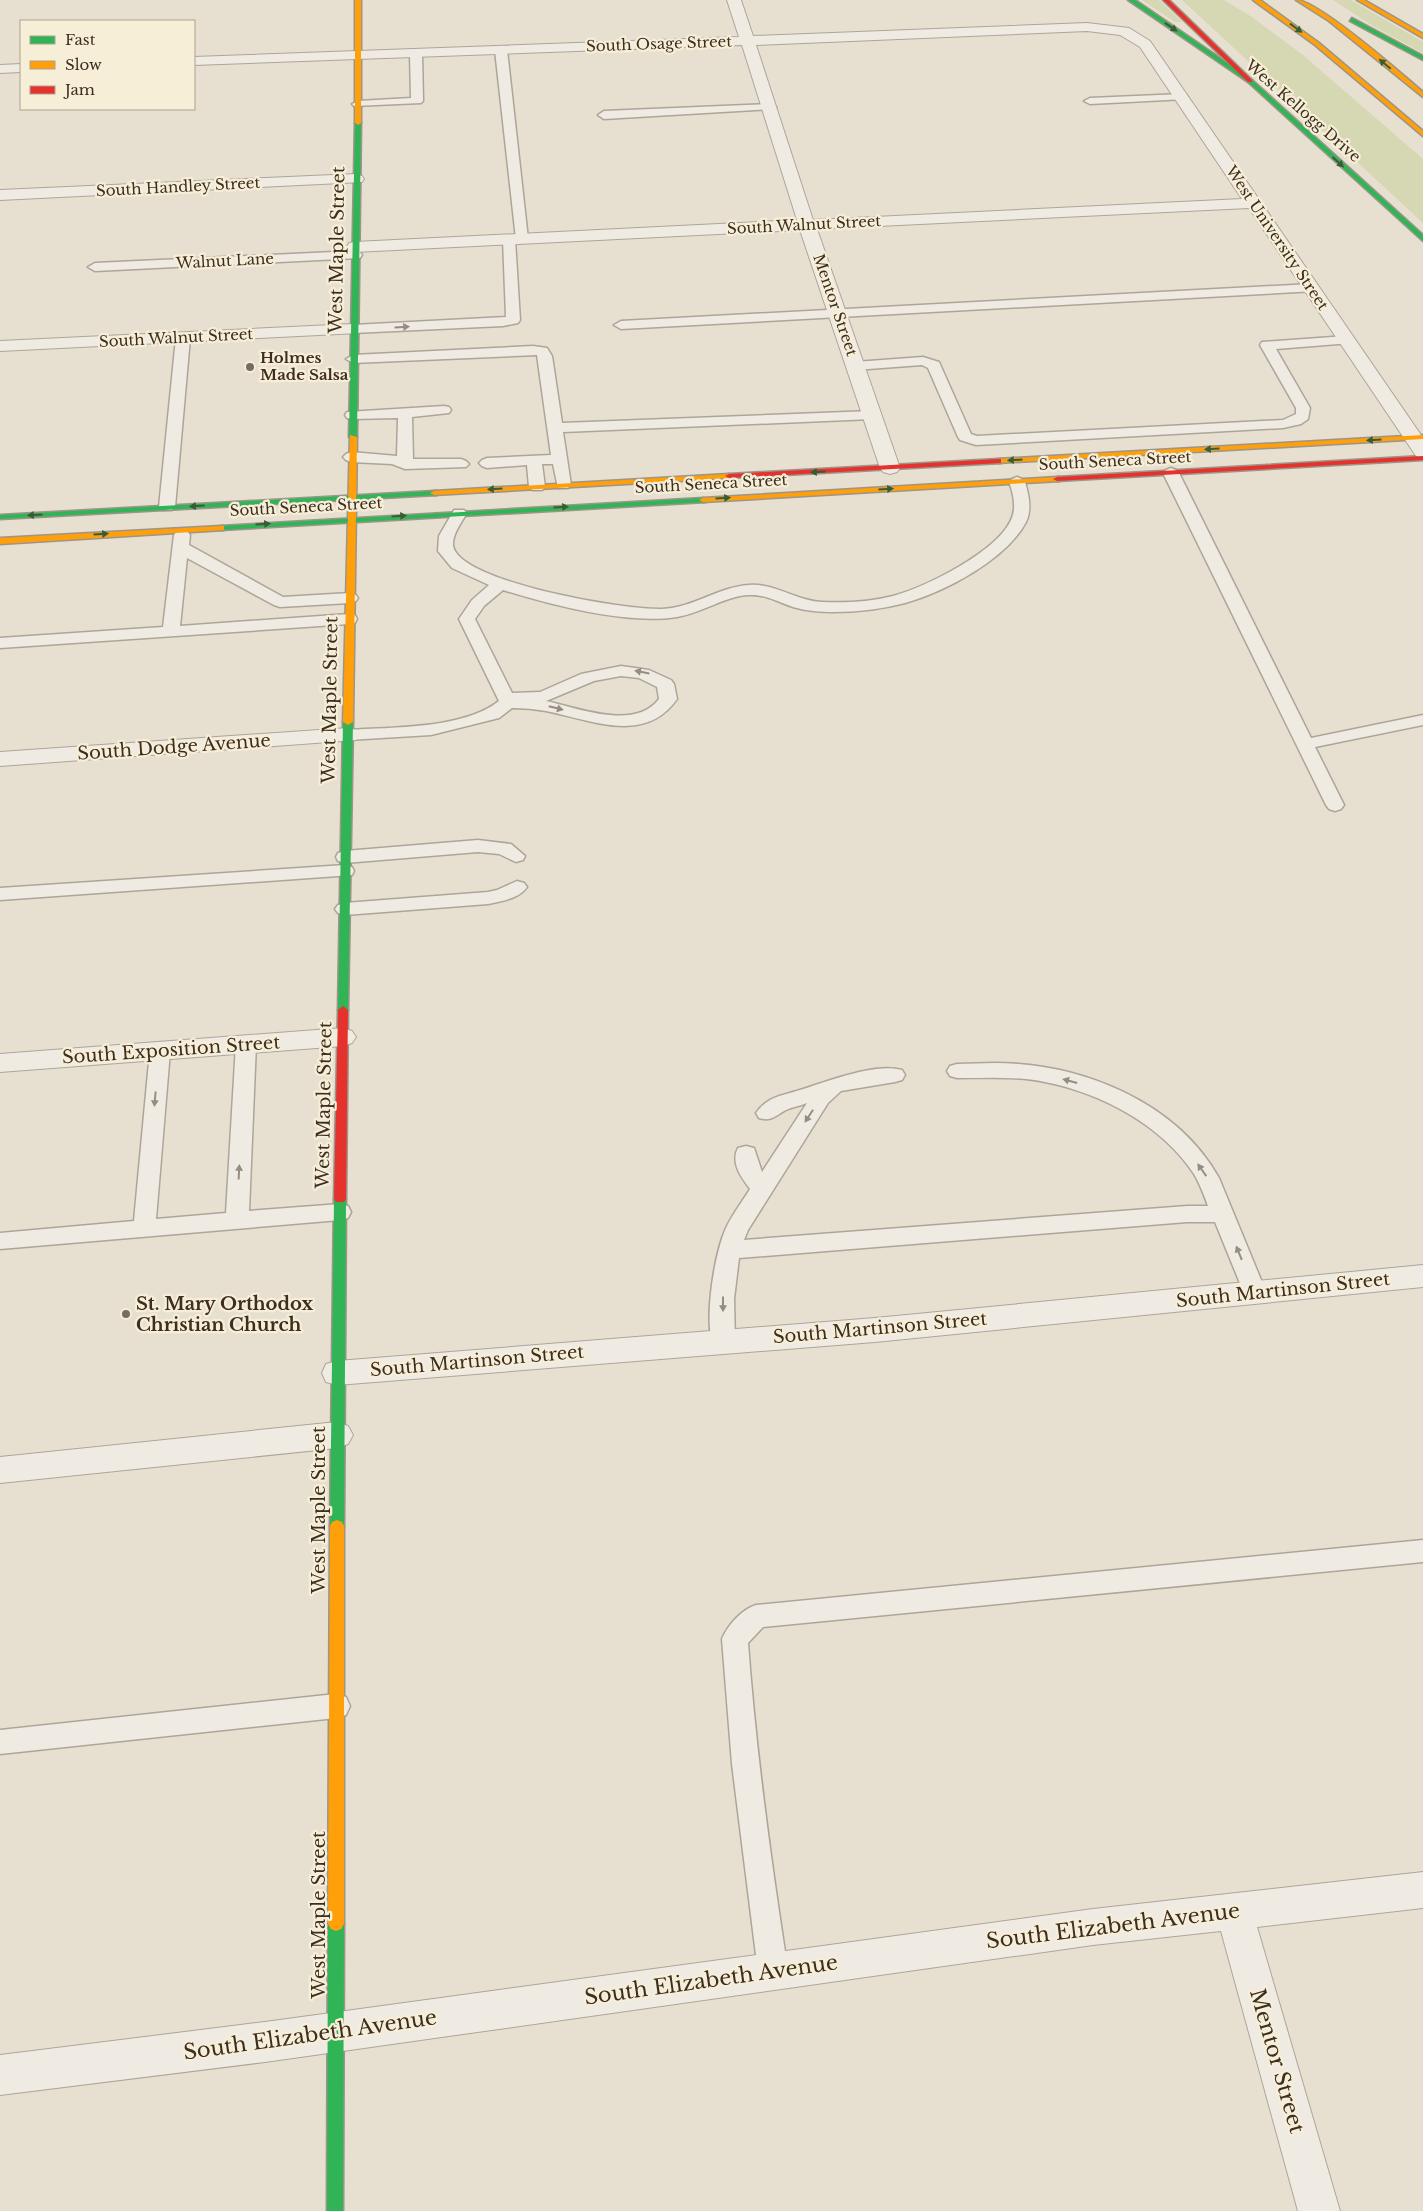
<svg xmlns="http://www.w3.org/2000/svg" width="1423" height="2211" viewBox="0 0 1423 2211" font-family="'Libre Baskerville',serif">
  <rect width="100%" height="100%" fill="#e7e0d1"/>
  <g fill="#d6d7b3">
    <polygon points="1142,0 1159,0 1182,22 1175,22"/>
    <polygon points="1182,0 1224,0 1252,17 1303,55 1423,159 1423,223"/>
    <polygon points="1333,0 1351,0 1423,42 1423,53 1373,26"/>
  </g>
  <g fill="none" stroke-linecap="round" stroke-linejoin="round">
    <g stroke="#ada599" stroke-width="3">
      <g id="lane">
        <polygon points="501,47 507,50 528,239 522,243 516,239 495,50"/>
        <polygon points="416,51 422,54 423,101 421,103 354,106 352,104 358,101 411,98 410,54"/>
        <polygon points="1182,94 1186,95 1188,97 1186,99 1090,104 1084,101 1090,98"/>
        <polygon points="770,104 776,107 774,109 604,119 598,115 604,111"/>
        <polygon points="509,235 515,239 520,320 518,323 503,326 353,333 346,329 353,325 506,317 503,239"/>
        <polygon points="355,251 360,252 362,255 360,258 95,271 88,267 95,263"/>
        <polygon points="1311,284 1318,288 1316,291 621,329 614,325 621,321"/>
        <polygon points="183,334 190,338 175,507 172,510 162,510 159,507 176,338"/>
        <polygon points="1346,336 1351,337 1353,340 1351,343 1276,349 1310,408 1308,419 1301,424 1283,428 976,445 960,440 958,437 928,368 922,365 855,370 848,366 855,362 923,357 939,362 971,434 977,436 1283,420 1296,414 1296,408 1260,345 1262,342"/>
        <polygon points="533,346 547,348 552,356 562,423 872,411 877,412 879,415 877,418 872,419 563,432 571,485 568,488 558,488 553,464 542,464 545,487 542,490 532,490 529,487 527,465 487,468 482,466 479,463 482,460 487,458 551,455 537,355 353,363 346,359 353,355"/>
        <polygon points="444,406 449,407 451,410 449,413 412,417 413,459 461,459 466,461 469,464 466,467 405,469 392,464 351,462 346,460 343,457 346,454 351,452 397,456 398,418 352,419 347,418 345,415 347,412"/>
        <polygon points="1171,468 1176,470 1179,473 1311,738 1423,715 1423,725 1315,747 1344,805 1341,809 1335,811 1329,809 1326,805 1163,473 1166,470"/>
        <path d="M1017,477L1022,479L1025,482C1029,495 1032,510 1026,522C1006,560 944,592 905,603C882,609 858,612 834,612C820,612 806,611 793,607C778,602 765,594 749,595C725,596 702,613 677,617C628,625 551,605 503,590L484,606L475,619L512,693L540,692L581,674L621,666L649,670L671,680L674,684L677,699C645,745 591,720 546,711C535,709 523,708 512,708L499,718L431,735L348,740L342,739L339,735L342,731L348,730C392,727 464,729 499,701L459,619L472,600L489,585L452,568L438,551L439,536L454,510H464L467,513C461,523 448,540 455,551C474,584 622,610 662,609C693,608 718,587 749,585C775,583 796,601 822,602C845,603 870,602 893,596C926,587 994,553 1010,522C1017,510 1014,495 1009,482L1012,479ZM621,676L639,678L657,687L659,699C635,731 578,708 546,701L594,681Z"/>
        <polygon points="182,530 188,532 190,535 189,545 283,597 350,593 356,595 358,598 356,601 350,603 280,607 274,605 187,558 180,626 349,614 355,615 357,619 355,623 349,624 0,648 0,638 163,627 174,535 176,532"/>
        <polygon points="478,840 511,844 525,856 523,860 516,862 499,854 478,852 345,863 338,861 336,857 338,853 345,851"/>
        <polygon points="345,865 352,867 354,871 352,875 0,900 0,888"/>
        <path d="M517,881L524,883L527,887C519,899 501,901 488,904L345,915L338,913L335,909L338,905L345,903L488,892L497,890Z"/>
        <polygon points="246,1037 253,1039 256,1044 249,1211 340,1204 348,1206 351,1212 348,1218 340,1220 0,1249 0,1233 134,1221 150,1051 153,1046 160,1044 167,1046 170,1051 156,1219 226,1213 236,1044 239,1039"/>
        <path d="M995,1063C1080,1063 1176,1101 1219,1178L1266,1292L1262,1298L1254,1301L1246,1298L1215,1222H1187L739,1258L734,1299L735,1342L731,1349L723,1351L715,1349C702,1325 715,1252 726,1228C732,1215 742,1202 750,1189C742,1178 730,1163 738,1148L746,1146L754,1148L762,1172L807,1103C800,1106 792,1107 786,1110C776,1115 772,1122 759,1118L756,1113C760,1107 765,1103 770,1100C779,1095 791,1093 800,1090C826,1082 875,1062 902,1070L905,1075L902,1080L895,1082L841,1091L828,1103L748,1230L744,1240L1187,1206H1208C1204,1195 1200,1184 1194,1174C1162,1125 1101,1093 1045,1082C1016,1076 986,1078 957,1078L950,1076L947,1071L950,1066L957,1064Z"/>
        <path d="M1423,1540V1562L763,1627L748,1643C756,1753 771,1862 788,1971L783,1981L773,1986L763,1981L758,1971L732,1764L722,1639C728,1625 741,1610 756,1605Z"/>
        <polygon points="336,1694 346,1697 350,1706 346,1715 336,1718 0,1754 0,1730"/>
      </g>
    </g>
    <g stroke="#ada599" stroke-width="2">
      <g id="street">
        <path d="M727,0H741L753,36L1087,23L1129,28L1150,41L1423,438V458L1416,456L1249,208L817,229L900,468L897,472L890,474L883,472L880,468L800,230L355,252L349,251L347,247L349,243L355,242L797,220L742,45L194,65V57L739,37ZM1087,31L1120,35L1140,47L1242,199L813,220L756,45Z"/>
        <polygon points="21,64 21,72 0,73 0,65"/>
        <polygon points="356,174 362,176 364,179 362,182 0,200 0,190"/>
        <polygon points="353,324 359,325 362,329 359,333 0,351 0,341"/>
        <polygon points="348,728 356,730 359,735 356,740 0,766 0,752"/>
        <polygon points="343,1028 352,1031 356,1037 352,1043 343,1046 0,1072 0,1054"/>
        <polygon points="1423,1265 1423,1287 875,1342 337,1385 326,1382 322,1373 326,1364 337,1361 875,1318"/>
        <polygon points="337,1422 348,1426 353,1435 348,1444 337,1448 0,1483 0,1457"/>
        <polygon points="1423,1872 1423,1908 1257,1927 1340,2211 1298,2211 1221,1931 1093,1945 265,2062 0,2095 0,2055 265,2022 1093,1909"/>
      </g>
    </g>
    <g stroke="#9c958a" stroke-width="3">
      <g id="fast">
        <polygon points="1128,0 1135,0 1252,80 1423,235 1423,241 1248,82"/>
        <polygon points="1352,18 1423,56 1423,60 1350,21"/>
        <polygon points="358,121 361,123 357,437 353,439 349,437 355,123"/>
        <polygon points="434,491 437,491 437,495 0,519 0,515"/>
        <polygon points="703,498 707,500 706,502 221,530 217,528 221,526"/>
        <polygon points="348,719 353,722 348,1010 343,1014 338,1010 343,722"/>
        <polygon points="340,1195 344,1196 346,1199 344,1526 342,1530 337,1532 332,1530 330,1526 334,1199 336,1196"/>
        <polygon points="336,1917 341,1919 344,1924 343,2211 327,2211 328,1924 331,1919"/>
      </g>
    </g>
    <g stroke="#9c958a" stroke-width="3">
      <g id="slow">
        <polygon points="355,0 361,0 361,123 358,125 355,123"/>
        <polygon points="1253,0 1260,0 1319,43 1423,131 1423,136 1315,45"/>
        <path d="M1296,0C1318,0 1402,74 1423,92V97L1329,21Z"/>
        <polygon points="1357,0 1364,0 1423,34 1423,38"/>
        <polygon points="350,435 357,437 353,722 348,725 343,722"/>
        <polygon points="1423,435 1423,439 998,463 994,461 998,459"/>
        <polygon points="729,474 733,476 732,478 434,495 430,493 434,491"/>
        <polygon points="1057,477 1060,477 1060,481 703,502 699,500 703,498"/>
        <polygon points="221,526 224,526 224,530 0,544 0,538"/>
        <polygon points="337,1520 342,1522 344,1526 344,1924 341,1929 336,1931 331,1929 328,1924 330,1526 332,1522"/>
      </g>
    </g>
    <g stroke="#9c958a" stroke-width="3">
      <g id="jam">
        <polygon points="1163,0 1169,0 1252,80 1252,82 1248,82"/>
        <polygon points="1423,456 1423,460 1057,481 1053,479 1057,477"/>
        <polygon points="998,459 1001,459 1001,463 729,478 725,476 729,474"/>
        <polygon points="343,1006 348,1010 346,1199 344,1202 336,1202 334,1199 338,1010"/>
      </g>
    </g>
    <use href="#lane" fill="#efebe3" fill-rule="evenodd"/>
    <use href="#street" fill="#efebe3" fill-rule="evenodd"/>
    <use href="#fast" fill="#30b455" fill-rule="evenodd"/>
    <use href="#slow" fill="#ff9f0a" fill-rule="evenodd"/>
    <use href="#jam" fill="#e5322d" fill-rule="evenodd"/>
  </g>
  <defs><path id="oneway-solid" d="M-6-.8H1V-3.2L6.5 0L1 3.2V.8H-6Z" transform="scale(1.25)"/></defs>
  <g fill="#385d33">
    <use href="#oneway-solid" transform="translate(1171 27) rotate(34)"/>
    <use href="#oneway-solid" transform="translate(1296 28) rotate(36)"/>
    <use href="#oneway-solid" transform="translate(1385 64) rotate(-140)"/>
    <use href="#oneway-solid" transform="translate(1338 162) rotate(42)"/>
    <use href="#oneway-solid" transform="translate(1374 440) rotate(177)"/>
    <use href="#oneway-solid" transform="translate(1212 449) rotate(177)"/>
    <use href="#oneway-solid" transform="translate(1015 460) rotate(177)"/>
    <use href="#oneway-solid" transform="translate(818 472) rotate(177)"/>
    <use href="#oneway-solid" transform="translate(495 489) rotate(177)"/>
    <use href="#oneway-solid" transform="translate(886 489) rotate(-3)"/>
    <use href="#oneway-solid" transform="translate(723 498) rotate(-3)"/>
    <use href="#oneway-solid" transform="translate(197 506) rotate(177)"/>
    <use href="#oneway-solid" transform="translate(561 507) rotate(-3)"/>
    <use href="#oneway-solid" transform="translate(35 515) rotate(177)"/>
    <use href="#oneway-solid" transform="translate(399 516) rotate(-3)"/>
    <use href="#oneway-solid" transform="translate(263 524) rotate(-4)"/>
    <use href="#oneway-solid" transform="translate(101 534) rotate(-4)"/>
  </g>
  <g fill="#968c82">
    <use href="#oneway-solid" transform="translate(402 327) rotate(-3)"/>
    <use href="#oneway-solid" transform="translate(642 672) rotate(-169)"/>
    <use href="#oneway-solid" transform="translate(556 708) rotate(14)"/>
    <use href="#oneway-solid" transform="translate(1070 1081) rotate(-165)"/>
    <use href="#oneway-solid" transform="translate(155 1099) rotate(95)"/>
    <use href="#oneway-solid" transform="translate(809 1116) rotate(123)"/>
    <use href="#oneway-solid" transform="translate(1202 1170) rotate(-125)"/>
    <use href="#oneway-solid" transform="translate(239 1172) rotate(-87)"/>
    <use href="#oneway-solid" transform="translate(1239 1253) rotate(-112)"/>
    <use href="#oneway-solid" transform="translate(723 1304) rotate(90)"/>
  </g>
  <g fill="#786c5e" stroke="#f7eed8" stroke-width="2">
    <circle cx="250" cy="367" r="5"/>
    <circle cx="126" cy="1314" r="5"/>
  </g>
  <g text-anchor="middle" stroke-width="4.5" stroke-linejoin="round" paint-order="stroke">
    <g font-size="15" fill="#3d2e20" stroke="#f7eed8">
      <text transform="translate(659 44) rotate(-2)" y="5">South Osage Street</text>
      <text transform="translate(1303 111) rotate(41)" y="5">West Kellogg Drive</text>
      <text transform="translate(178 187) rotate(-3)" y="5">South Handley Street</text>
      <text transform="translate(804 225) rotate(-3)" y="5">South Walnut Street</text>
      <text transform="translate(1277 238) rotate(56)" y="5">West University Street</text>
      <text transform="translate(225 261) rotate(-3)" y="5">Walnut Lane</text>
      <text transform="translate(835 305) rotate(71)" y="5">Mentor Street</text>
      <text transform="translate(176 338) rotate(-3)" y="5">South Walnut Street</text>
      <text transform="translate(1115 461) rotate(-3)" y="5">South Seneca Street</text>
      <text transform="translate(711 484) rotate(-3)" y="5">South Seneca Street</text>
      <text transform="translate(306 507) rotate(-3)" y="5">South Seneca Street</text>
    </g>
    <g font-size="15" font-weight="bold" fill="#3d2e20" stroke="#f7eed8" text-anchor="start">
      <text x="260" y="363">Holmes<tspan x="260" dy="17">Made Salsa</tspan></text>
    </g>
    <g font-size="18" fill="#3d2e20" stroke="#f7eed8">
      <text transform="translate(337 250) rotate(-89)" y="6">West Maple Street</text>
      <text transform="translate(330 700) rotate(-89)" y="6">West Maple Street</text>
      <text transform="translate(174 747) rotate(-4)" y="6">South Dodge Avenue</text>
      <text transform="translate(171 1050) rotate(-4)" y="6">South Exposition Street</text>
      <text transform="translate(324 1105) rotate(-89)" y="6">West Maple Street</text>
      <text transform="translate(1283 1290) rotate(-6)" y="6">South Martinson Street</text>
      <text transform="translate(880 1328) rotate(-5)" y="6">South Martinson Street</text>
      <text transform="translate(477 1361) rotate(-5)" y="6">South Martinson Street</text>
      <text transform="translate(319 1510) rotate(-90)" y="6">West Maple Street</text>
      <text transform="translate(319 1915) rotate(-90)" y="6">West Maple Street</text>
    </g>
    <g font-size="18" font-weight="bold" fill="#3d2e20" stroke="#f7eed8" text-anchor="start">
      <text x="136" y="1310">St. Mary Orthodox<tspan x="136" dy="21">Christian Church</tspan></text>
    </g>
    <g font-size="21" fill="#3d2e20" stroke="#f7eed8">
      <text transform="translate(1113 1926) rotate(-7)" y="7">South Elizabeth Avenue</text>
      <text transform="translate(711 1980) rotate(-8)" y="7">South Elizabeth Avenue</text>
      <text transform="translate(310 2035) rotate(-8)" y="7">South Elizabeth Avenue</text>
      <text transform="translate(1277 2061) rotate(74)" y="7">Mentor Street</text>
    </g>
  </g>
  <rect x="20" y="20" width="175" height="90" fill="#f7eed8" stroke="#ada18e"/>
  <rect x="30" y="36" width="25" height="8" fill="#30b455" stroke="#ada18e"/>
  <text x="65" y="45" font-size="15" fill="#3d2e20">Fast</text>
  <rect x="30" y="61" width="25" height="8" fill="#ff9f0a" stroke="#ada18e"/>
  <text x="65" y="70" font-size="15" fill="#3d2e20">Slow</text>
  <rect x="30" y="86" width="25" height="8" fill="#e5322d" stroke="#ada18e"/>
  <text x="65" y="95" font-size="15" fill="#3d2e20">Jam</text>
</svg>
